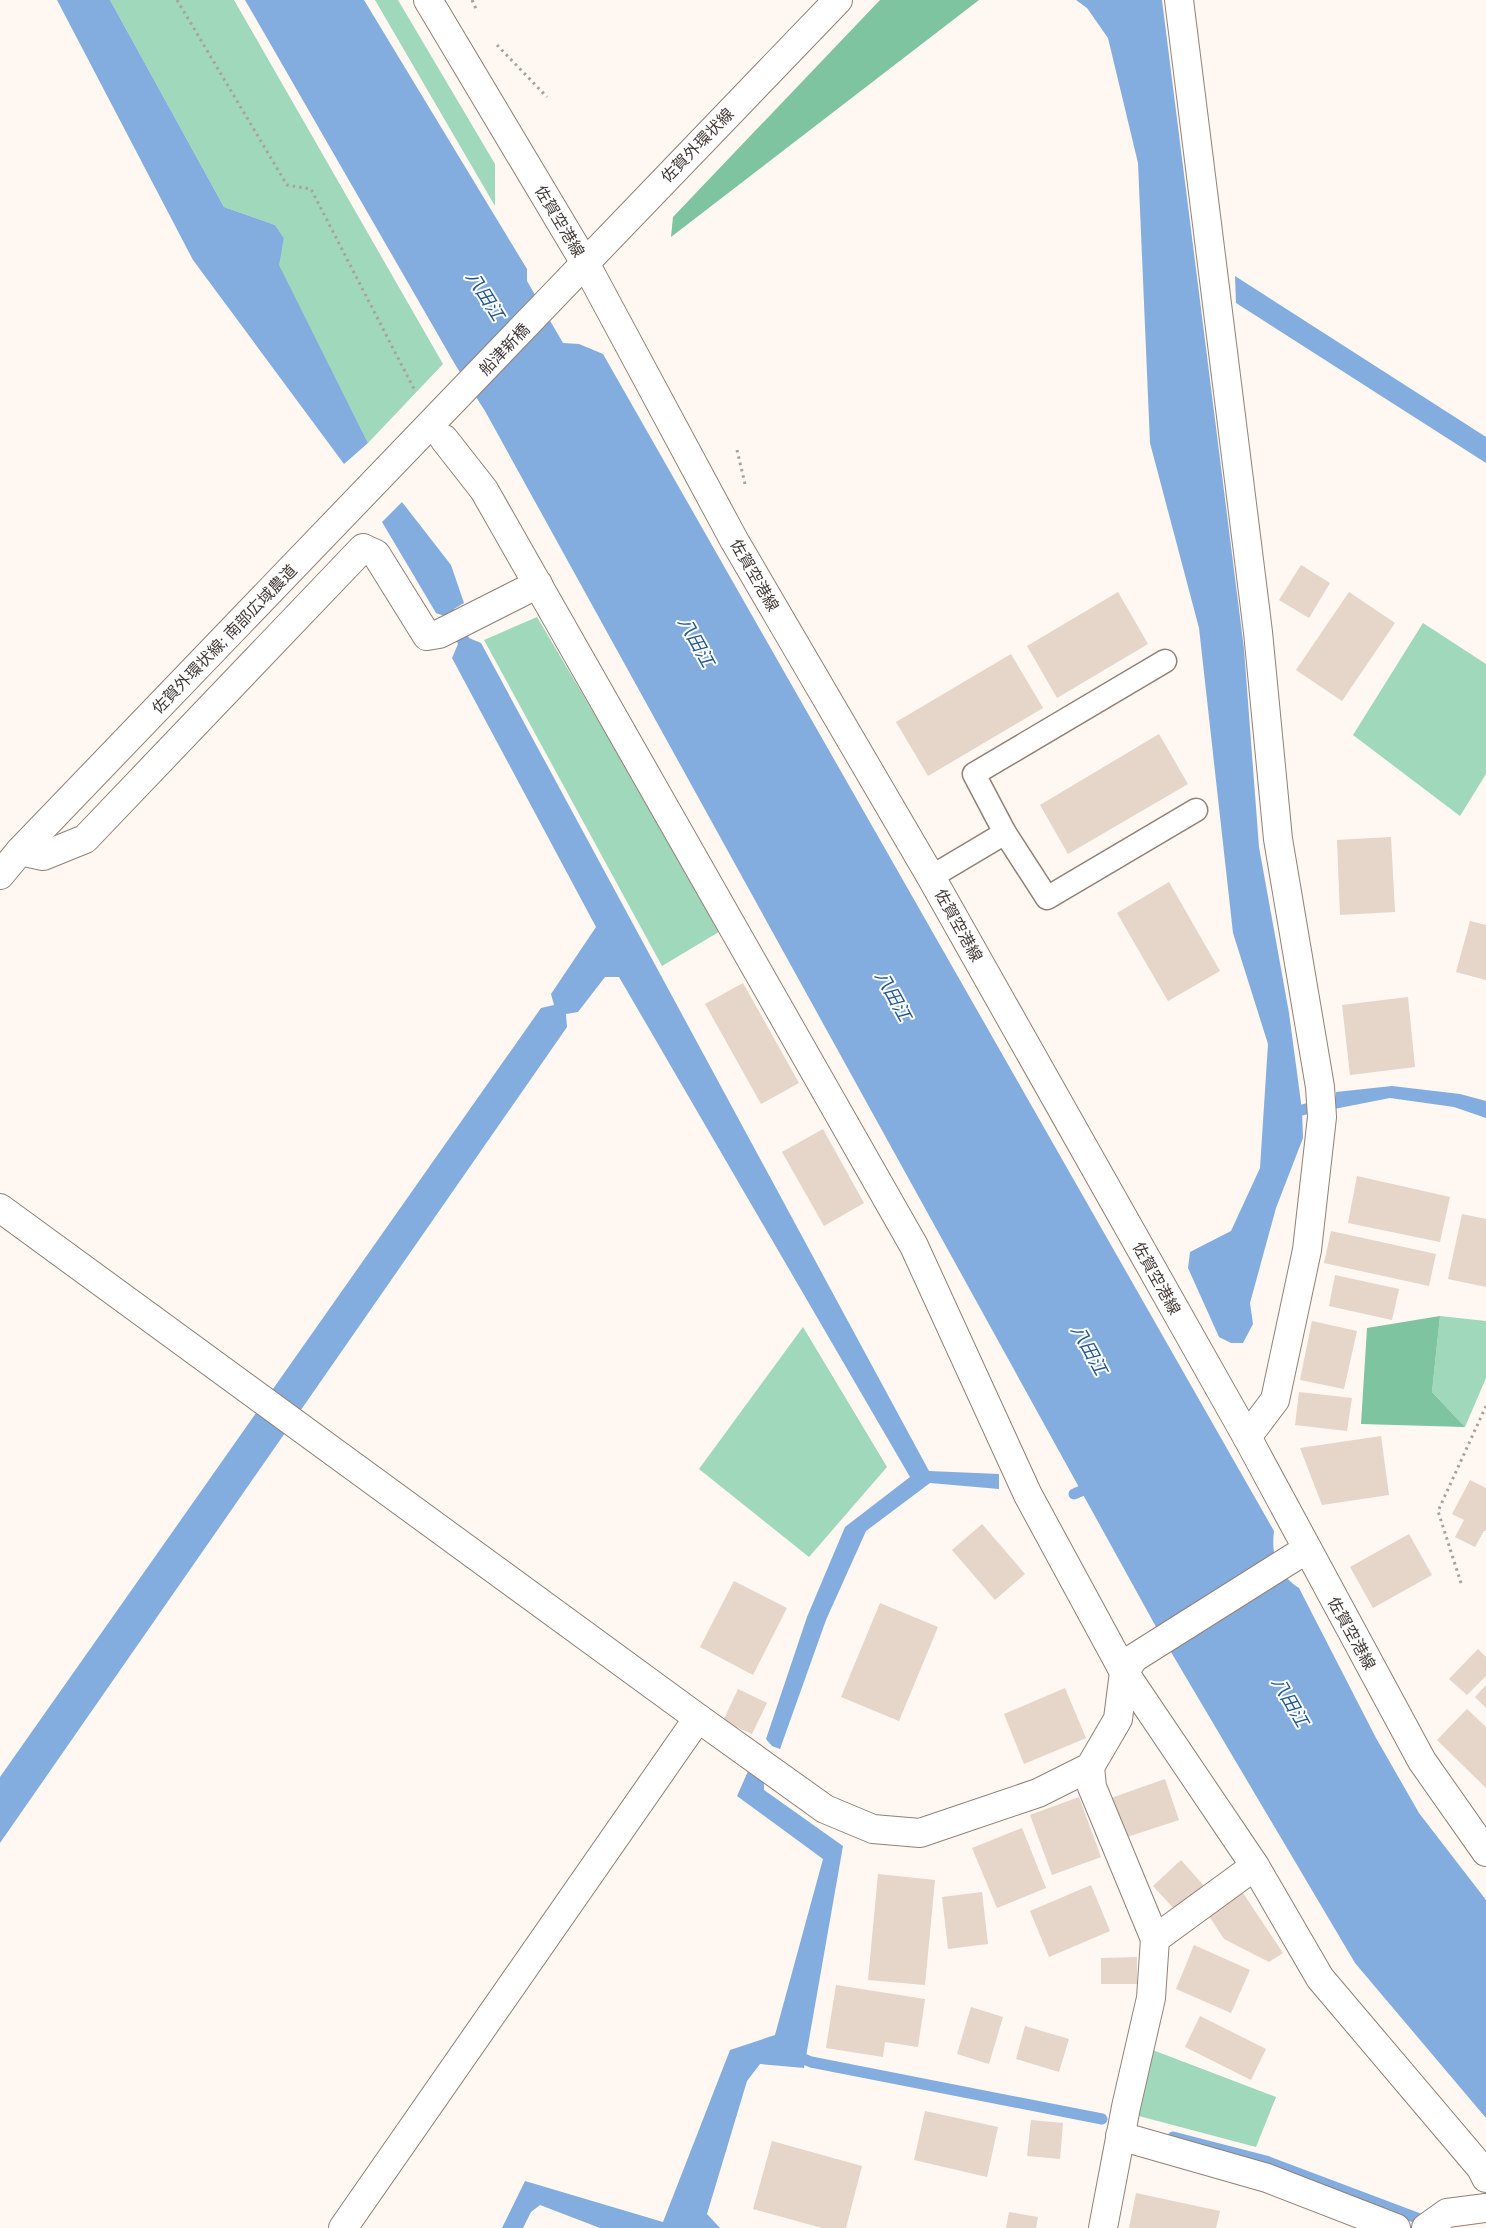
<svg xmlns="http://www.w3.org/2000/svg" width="1486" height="2228" viewBox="0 0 1486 2228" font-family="'DM Sans','Noto Sans JP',sans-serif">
  <rect width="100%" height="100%" fill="#fef7f2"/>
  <g fill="#9fd8ba">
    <polygon points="110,0 234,0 443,364 368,443 278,264 284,238 275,225 224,207"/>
    <polygon points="375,0 398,0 495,164 495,206"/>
    <polygon points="537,617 722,930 662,966 484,640"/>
    <polygon points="1423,623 1486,664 1486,774 1460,816 1353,735"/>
    <polygon points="1440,1316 1486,1321 1486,1378 1465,1427 1432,1392"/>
    <polygon points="803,1327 887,1467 809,1557 699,1469"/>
    <polygon points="1150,2049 1276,2097 1256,2147 1135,2115"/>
  </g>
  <g fill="#7ec4a0">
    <polygon points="880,0 979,0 671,237 673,217"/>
    <polygon points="1440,1316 1432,1392 1465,1427 1361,1424 1367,1328"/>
  </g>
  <g fill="#83acdf">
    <polygon points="57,0 110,0 224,207 275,225 284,238 279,265 368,443 344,464 193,260"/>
    <path d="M245,0H364L527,269V281L563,343L579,344L603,354L1274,1531C1271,1556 1277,1573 1299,1588L1376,1738L1419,1813L1486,1900V2118L1355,1963L1155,1625L485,411L456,366Z"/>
    <polygon points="1076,0 1162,0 1244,649 1259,847 1289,1013 1302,1110 1303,1138 1276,1208 1250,1303 1253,1324 1243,1343 1231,1343 1219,1337 1188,1268 1190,1252 1231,1231 1260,1168 1268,1044 1233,933 1199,628 1150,443 1138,163 1108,38 1087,8"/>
    <polygon points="1235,276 1486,437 1486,463 1236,303"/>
    <polygon points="402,502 451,565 464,603 454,609 469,638 481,643 929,1471 999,1474 999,1489 930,1483 866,1531 826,1620 780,1749 772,1746 766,1739 807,1617 845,1527 910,1477 619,977 605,977 578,1012 566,1014 567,1027 0,1843 0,1777 541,1008 554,1005 551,994 596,927 452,658 458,644 444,616 436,613 382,522"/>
    <polygon points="1392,1086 1460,1094 1486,1101 1486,1118 1454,1107 1390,1098 1334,1109 1336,1092"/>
    <polygon points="749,1769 764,1778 764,1790 843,1846 804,2068 760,2064 747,2081 707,2214 720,2228 600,2228 540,2205 531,2212 523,2228 502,2228 525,2181 663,2222 730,2050 775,2035 823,1859 737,1796"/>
  </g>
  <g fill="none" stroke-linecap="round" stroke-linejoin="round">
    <g stroke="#83acdf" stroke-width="11">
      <polyline points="1302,1110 1322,1105"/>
      <polyline points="1074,1494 1095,1485"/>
      <polyline points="792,2054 811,2062 1102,2119"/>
      <polyline points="1173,2137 1266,2161 1430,2223"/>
    </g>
  </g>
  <g fill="#e6d5c9">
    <polygon points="1301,565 1330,583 1309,618 1279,600"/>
    <polygon points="1118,592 1148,644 1057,698 1027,646"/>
    <polygon points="1349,592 1395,623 1342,701 1296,670"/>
    <polygon points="1011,654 1043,708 928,776 896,722"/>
    <polygon points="1159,734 1188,784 1068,854 1040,805"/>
    <polygon points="1391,837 1395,912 1340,915 1337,840"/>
    <polygon points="1169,882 1220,971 1168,1001 1117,913"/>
    <polygon points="1470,921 1486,925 1486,980 1456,972"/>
    <polygon points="743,983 799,1083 761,1104 705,1004"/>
    <polygon points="1408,997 1415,1067 1350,1075 1342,1005"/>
    <polygon points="823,1129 864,1203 824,1226 782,1152"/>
    <polygon points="1357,1176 1450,1197 1440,1242 1348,1223"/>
    <polygon points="1462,1214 1486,1219 1486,1287 1448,1279"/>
    <polygon points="1331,1231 1436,1254 1429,1286 1324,1263"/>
    <polygon points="1335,1275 1399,1289 1392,1320 1329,1306"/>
    <polygon points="1312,1321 1357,1331 1344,1389 1300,1380"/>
    <polygon points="1299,1392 1352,1398 1347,1431 1295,1425"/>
    <polygon points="1381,1436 1389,1495 1322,1505 1300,1448"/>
    <polygon points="1470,1480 1486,1488 1486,1531 1484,1531 1475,1547 1455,1537 1464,1520 1452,1514"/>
    <polygon points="982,1524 1025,1574 995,1600 952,1550"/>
    <polygon points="1409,1534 1432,1575 1373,1608 1350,1567"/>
    <polygon points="734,1581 787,1608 753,1675 700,1647"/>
    <polygon points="880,1603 938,1627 899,1721 841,1697"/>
    <polygon points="1478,1649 1486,1657 1486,1676 1467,1695 1449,1679"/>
    <polygon points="1486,1685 1486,1708 1475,1697"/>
    <polygon points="1065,1688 1086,1738 1024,1764 1004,1714"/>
    <polygon points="738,1689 767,1703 752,1734 723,1721"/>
    <polygon points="1467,1709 1486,1727 1486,1788 1437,1740"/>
    <polygon points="1165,1779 1179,1820 1124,1838 1111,1798"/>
    <polygon points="1079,1797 1101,1857 1052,1875 1030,1815"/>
    <polygon points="1022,1828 1046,1888 997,1908 972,1848"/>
    <polygon points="1181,1860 1205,1887 1177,1912 1153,1886"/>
    <polygon points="878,1874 935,1880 925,1985 868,1980"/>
    <polygon points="1091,1885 1110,1931 1049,1957 1030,1911"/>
    <polygon points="982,1892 988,1944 948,1949 942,1897"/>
    <polygon points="1243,1893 1283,1953 1269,1962 1224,1939 1209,1916"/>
    <polygon points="1194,1945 1250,1970 1231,2013 1176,1989"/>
    <polygon points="1137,1957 1137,1984 1101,1984 1101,1958"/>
    <polygon points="836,1985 925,1999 918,2047 885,2042 883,2057 826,2048"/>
    <polygon points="971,2007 1003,2017 989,2064 957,2054"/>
    <polygon points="1200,2016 1266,2049 1251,2080 1185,2047"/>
    <polygon points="1025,2026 1069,2039 1059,2072 1016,2059"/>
    <polygon points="925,2111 998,2127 987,2177 914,2160"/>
    <polygon points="1031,2120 1063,2123 1060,2159 1027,2156"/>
    <polygon points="772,2141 862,2166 846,2228 822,2228 753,2209"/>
    <polygon points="1136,2193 1220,2211 1216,2228 1129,2228"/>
    <polygon points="1009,2212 1038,2217 1036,2228 1006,2228"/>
  </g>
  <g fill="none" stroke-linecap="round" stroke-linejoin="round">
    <g stroke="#918076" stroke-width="25">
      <g id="lane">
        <polyline points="1005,833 1047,898 1196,810"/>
        <polyline points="931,877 1005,833 974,774 1165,661"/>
      </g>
    </g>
    <g stroke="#918076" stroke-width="30">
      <g id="street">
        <polyline points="1179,0 1258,632 1278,839 1320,1087 1322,1117 1307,1250 1275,1400 1247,1437"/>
        <polyline points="444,439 484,490 914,1246 1028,1495 1124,1672 1255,1866 1320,1978 1481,2168 1486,2178"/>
        <polyline points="20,851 43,856 85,839 363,548 376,554 427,636 439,634 538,584"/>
        <polyline points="0,1208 698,1718 825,1809 873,1829 920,1833 1038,1793 1090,1767 1118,1719 1124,1672 1134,1658 1307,1549"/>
        <polyline points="1090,1767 1092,1787 1155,1939"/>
        <polyline points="1120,2136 1267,2178 1396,2228"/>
        <polyline points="343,2228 698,1718"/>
        <polyline points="1103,2228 1126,2107 1151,1998 1155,1939 1255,1866"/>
        <polyline points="1426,2228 1447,2213 1486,2208"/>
      </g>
    </g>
    <g stroke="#918076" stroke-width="30">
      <g id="primary">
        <polyline points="428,0 585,263 734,540 931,877 1247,1437 1422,1761 1486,1852"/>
        <polyline points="0,875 20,851 838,0"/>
      </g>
    </g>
    <g stroke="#aaa29e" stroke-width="3" stroke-dasharray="2.5 4" stroke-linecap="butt">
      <polyline points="177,0 287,185 311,189 415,391"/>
      <polyline points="472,0 477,11"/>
      <polyline points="497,45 547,97"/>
      <polyline points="737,450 745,484"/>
      <polyline points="1461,1583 1438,1511 1486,1406"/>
    </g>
    <use href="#lane" stroke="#fff" stroke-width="22"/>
    <use href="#street" stroke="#fff" stroke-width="28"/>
    <use href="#primary" stroke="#fff" stroke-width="28"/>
  </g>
  <g text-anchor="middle" stroke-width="4" stroke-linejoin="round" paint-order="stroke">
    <g font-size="16" fill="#413935" stroke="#fff">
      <text transform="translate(697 145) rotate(-46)" y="6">佐賀外環状線</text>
      <text transform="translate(560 221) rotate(59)" y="6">佐賀空港線</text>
      <text transform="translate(504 349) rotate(-46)" y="6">船津新橋</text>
      <text transform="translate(755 575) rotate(60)" y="6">佐賀空港線</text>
      <text transform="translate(224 639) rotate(-46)" y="6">佐賀外環状線; 南部広域農道</text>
      <text transform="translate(959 925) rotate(61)" y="6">佐賀空港線</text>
      <text transform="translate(1157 1278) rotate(61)" y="6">佐賀空港線</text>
      <text transform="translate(1352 1633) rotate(61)" y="6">佐賀空港線</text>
    </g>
    <g font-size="18" font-style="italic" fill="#215795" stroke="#fff">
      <text transform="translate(485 296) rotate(58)" y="6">八田江</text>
      <text transform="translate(696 642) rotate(61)" y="6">八田江</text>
      <text transform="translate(893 996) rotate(61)" y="6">八田江</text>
      <text transform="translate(1089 1350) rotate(61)" y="6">八田江</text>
      <text transform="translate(1290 1702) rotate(60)" y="6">八田江</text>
    </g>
  </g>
</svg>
